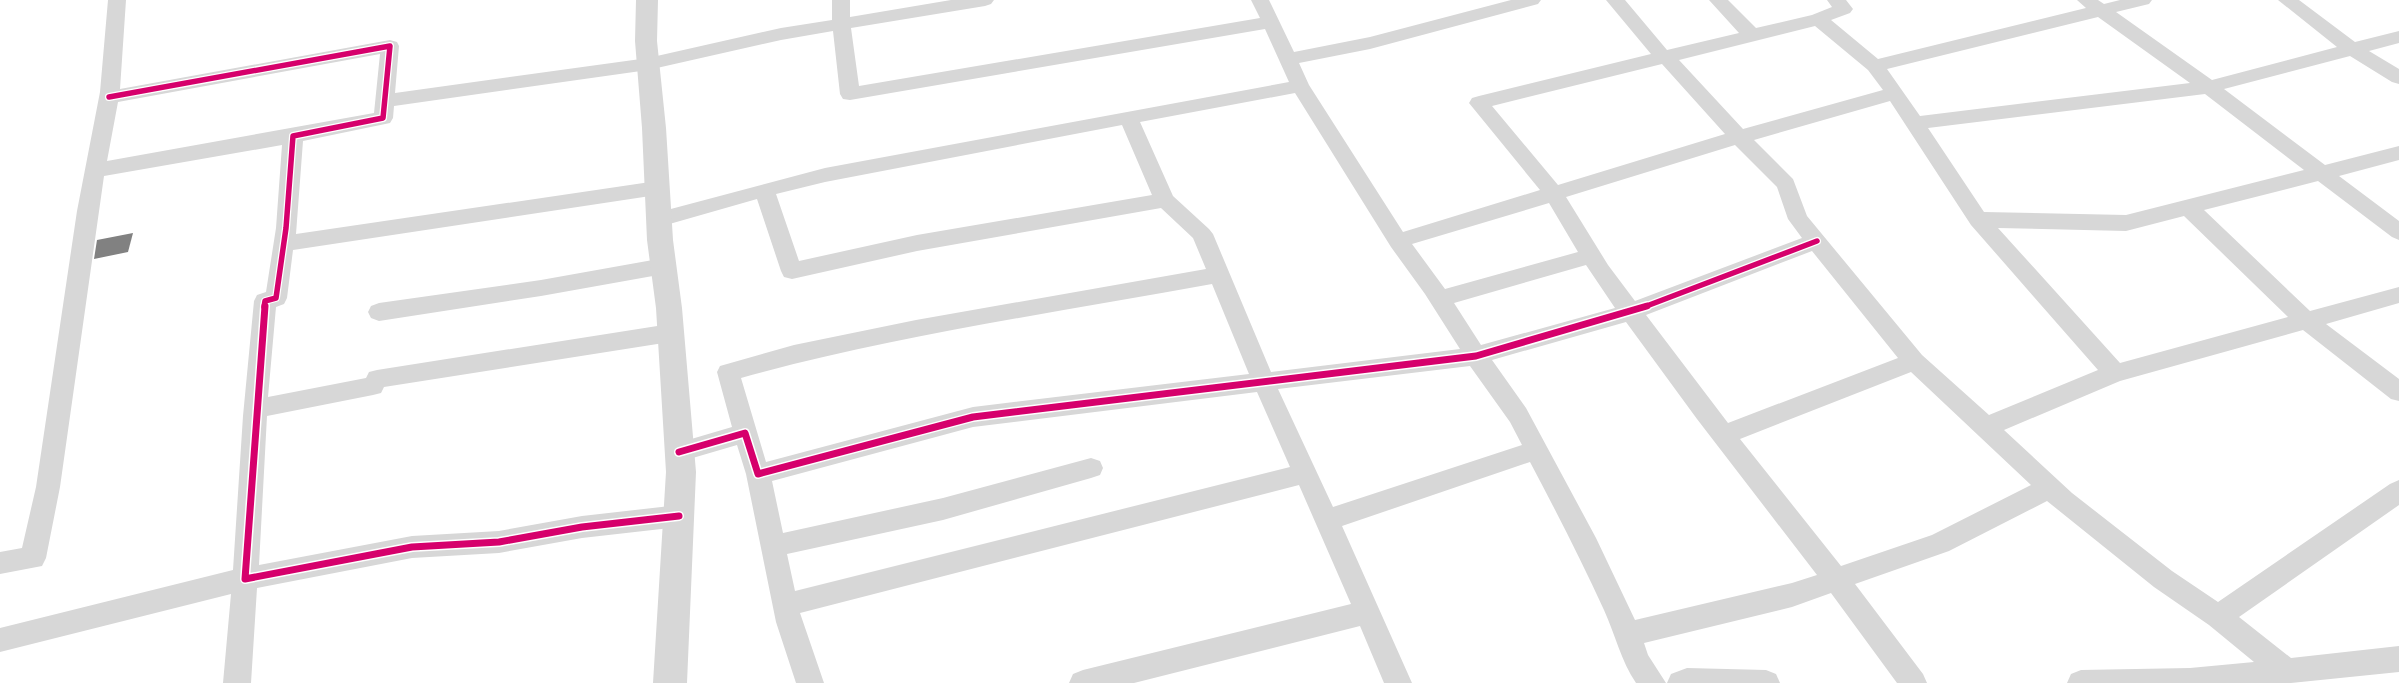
<svg xmlns="http://www.w3.org/2000/svg" width="2399" height="683" viewBox="0 0 2399 683" font-family="'PT Sans Narrow',sans-serif">
  <rect width="100%" height="100%" fill="#fff"/>
  <polygon fill="#818181" points="133,233 128,252 94,259 97,240"/>
  <g fill="none" stroke-linecap="round" stroke-linejoin="round">
    <g fill="#d7d7d7" fill-rule="evenodd">
      <path d="M108,0H126L120,89L390,40L397,42L399,46L395,93L648,58L781,28L832,20V0H850V17L951,0H994L991,4L985,6L851,28L859,86L1260,18L1251,0H1269L1294,52L1370,37L1511,0H1541L1538,4L1370,49L1299,63L1309,85L1403,232L1540,190L1469,103L1472,98L1479,96L1651,54L1606,0H1625L1667,50L1739,33L1709,0H1728L1756,28L1812,15L1832,7L1827,0H1846L1853,9L1850,13L1831,20L1878,59L2086,8L2077,0H2098L2104,4L2120,0H2152L2149,4L2116,12L2212,80L2337,47L2278,0H2299L2355,42L2399,31V43L2369,51L2399,69V84L2392,82L2350,56L2224,89L2325,165L2399,146V160L2339,176L2399,221V240L2392,237L2318,181L2204,210L2310,311L2399,287V303L2326,324L2399,379V401L2391,399L2303,330L2120,381L2004,430L2072,493L2172,571L2218,602L2390,484L2399,480V505L2239,617L2291,658L2399,646V672L2291,683H2067L2071,674L2081,670L2190,668L2254,662L2209,625L2154,587L2047,501L1949,551L1855,584L1923,674L1927,683H1897L1831,593L1792,607L1644,643L1648,655L1666,683H1636C1621,661 1615,634 1604,610C1581,560 1556,511 1530,462L1342,526L1412,683H1384L1360,626L1134,683H1069L1073,674L1083,670L1351,604L1299,485L800,613L824,683H796L776,622L746,474L737,445L679,462L671,459L667,452L671,445L732,427L717,372L720,366L794,345L916,320L1206,269L1193,238L1161,208L917,251L792,279L784,277L781,271L757,199L659,227L652,224L649,219L652,214L825,168L1289,82L1265,29L850,100L843,99L840,94L833,31L781,40L648,70L394,106L393,118L390,123L303,141L296,234L657,181L664,183L667,188L664,193L657,195L293,250L287,298L284,304L276,307L268,397L366,378L369,372L377,370L670,324L678,327L681,333L678,339L670,342L384,387L381,393L373,395L267,416L259,565L412,536L499,531L582,516L679,505L688,508L691,516L688,524L679,527L582,538L499,553L412,558L257,588L251,683H223L231,594L0,652V628L233,570L243,416L254,301L257,295L266,292L276,228L282,145L104,176L60,487L46,558L42,566L0,574V552L22,548L36,487L77,211L100,92ZM2098,17L2190,83L1920,116L1887,69ZM1815,26L1868,70L1883,90L1743,129L1679,60ZM380,54L374,113L107,161L118,102ZM1662,64L1725,134L1558,185L1492,106ZM1295,93L1391,247L1425,294L1460,349L1271,372L1213,234L1209,229L1173,196L1140,122ZM2205,94L2304,170L2126,215L1984,212L1928,128ZM1890,101L1971,225L2098,370L1989,415L1922,355L1807,216L1793,179L1754,140ZM1122,125L1152,195L917,235L799,261L776,194L825,182ZM1735,145L1777,187L1788,219L1802,238L1635,301L1608,265L1566,197ZM1549,203L1578,252L1445,289L1412,244ZM2184,216L2288,317L2120,363L1998,228L2126,231ZM1812,251L1898,358L1728,423L1646,315ZM1586,265L1615,308L1481,345L1454,303ZM1212,284L1249,374L973,407L766,462L741,378C895,335 1055,313 1212,284ZM1626,322L1697,419L1817,575L1792,583L1635,620L1596,538L1526,408L1492,360ZM1470,366L1510,422L1522,445L1333,507L1278,389ZM1911,372L2031,485L1932,535L1841,566L1740,439ZM1257,392L1290,467L795,591L787,554L943,520L1091,478L1100,475L1103,468L1100,461L1091,458L943,498L783,533L772,481L973,427Z"/>
      <polygon points="664,258 672,260 675,266 672,272 664,274 541,296 379,321 371,318 368,312 371,306 379,303 541,280"/>
      <polygon points="1687,668 1766,670 1776,674 1780,683 1667,683 1671,674"/>
    </g>
    <polygon fill="#d7d7d7" fill-rule="evenodd" points="636,0 658,0 657,41 666,128 673,240 682,308 696,472 687,683 653,683 666,472 656,308 647,240 642,128 635,41"/>
    <g stroke="#fff" stroke-width="8">
      <g id="cycleway-far1">
        <polyline points="109,97 390,46 383,118 293,136 286,228 276,298 265,301 264,307"/>
        <polyline points="1644,307 1817,241"/>
      </g>
    </g>
    <g stroke="#fff" stroke-width="10">
      <g id="cycleway">
        <polyline points="265,306 245,579 412,547 499,542 582,527 679,516"/>
        <polyline points="679,452 745,433 758,474 973,417 1476,356 1647,306"/>
      </g>
    </g>
    <use href="#cycleway-far1" stroke="#d6006c" stroke-width="5.5"/>
    <use href="#cycleway" stroke="#d6006c" stroke-width="7"/>
  </g>
</svg>
